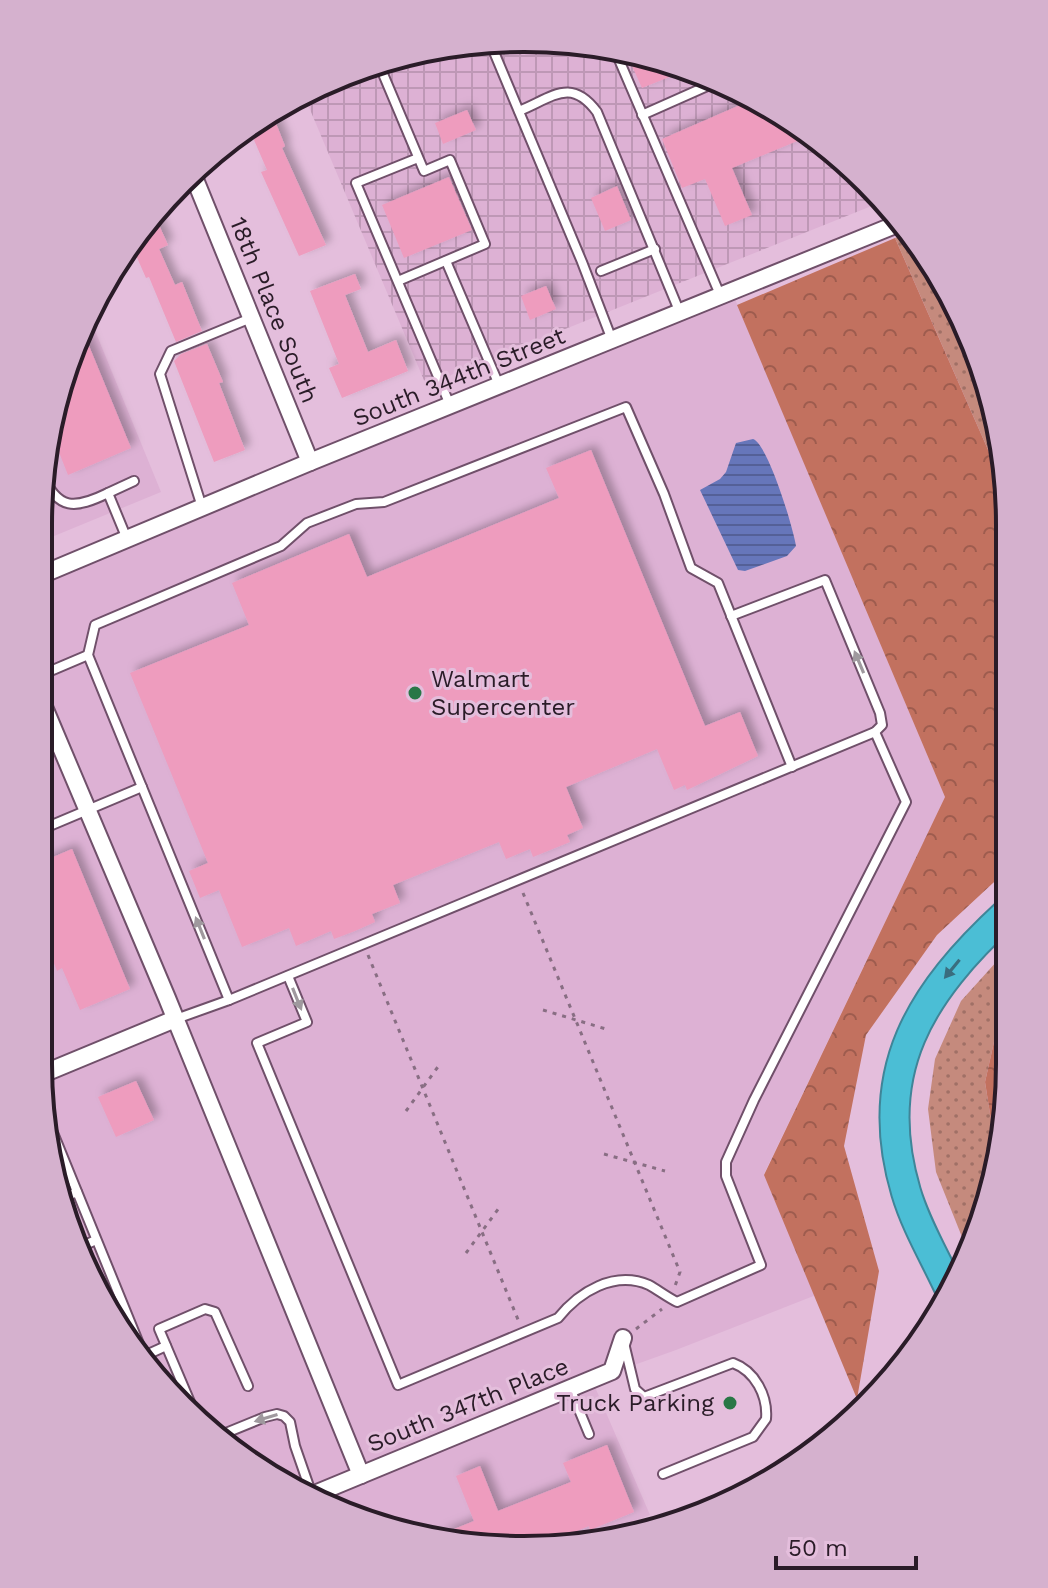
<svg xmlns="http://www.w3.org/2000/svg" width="1048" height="1588" viewBox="0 0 1048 1588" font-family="'Work Sans',sans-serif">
  <defs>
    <pattern id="industrial-grid" width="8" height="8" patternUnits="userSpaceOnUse" patternTransform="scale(2)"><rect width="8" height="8" fill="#ddb1d4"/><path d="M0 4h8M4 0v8" fill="none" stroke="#be98b6"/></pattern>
    <pattern id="grass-dots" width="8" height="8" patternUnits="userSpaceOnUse" patternTransform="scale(2)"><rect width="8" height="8" fill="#c58a7d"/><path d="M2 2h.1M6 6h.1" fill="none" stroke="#a07066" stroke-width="1.8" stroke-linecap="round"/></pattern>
    <pattern id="forest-crowns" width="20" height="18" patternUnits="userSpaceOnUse" patternTransform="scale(2)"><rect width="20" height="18" fill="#c2715f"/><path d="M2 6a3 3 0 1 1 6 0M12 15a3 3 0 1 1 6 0" fill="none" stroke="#9e5c4e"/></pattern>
    <pattern id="water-rules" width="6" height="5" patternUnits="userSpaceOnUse" patternTransform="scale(2)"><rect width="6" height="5" fill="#6676ba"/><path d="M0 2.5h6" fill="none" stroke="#546097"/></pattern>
    <filter id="shadow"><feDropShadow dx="5.5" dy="-5.5" stdDeviation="4" flood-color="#0004"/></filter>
  </defs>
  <rect width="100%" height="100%" fill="#e4bedc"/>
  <g fill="#ddb1d4">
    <polygon points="732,292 945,797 764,1174 816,1295 676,1350 592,1380 650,1515 592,1539 492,1549 338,1513 228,1449 120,1334 64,1220 38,1064 41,575"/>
    <polygon points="87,311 161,492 42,541 42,460"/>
  </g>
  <polygon fill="url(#industrial-grid)" points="493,39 681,64 845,159 879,203 426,385 303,93 309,88"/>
  <g fill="url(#grass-dots)">
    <polygon points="903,235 960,309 1000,458 989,452 895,238"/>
    <polygon points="1007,950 1006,1027 996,1033 985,1082 997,1158 968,1252 936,1172 928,1109 935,1059 961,1001"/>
  </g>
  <g fill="url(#forest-crowns)">
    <polygon points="895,238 989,452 1000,458 1009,493 1007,870 937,935 866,1035 844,1146 879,1271 857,1399 764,1175 945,797 737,305"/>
    <polygon points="1006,1027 1006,1128 997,1158 985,1082 996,1033"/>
  </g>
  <path fill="url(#water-rules)" d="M753,439C768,444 793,527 796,546L787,556L745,571L738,570L700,490L720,479L726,472L736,443Z"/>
  <g fill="#ee9cbe" filter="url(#shadow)">
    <polygon points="628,57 681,64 689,69 642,88"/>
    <polygon points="747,102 807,137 732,168 752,215 725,226 705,179 682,188 662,139"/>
    <polygon points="467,110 476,130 443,144 435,123"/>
    <polygon points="273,116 285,146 282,148 326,245 299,256 261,172 267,170 251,133"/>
    <polygon points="449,177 472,230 404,258 382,205"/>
    <polygon points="617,186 631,220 605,231 591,198"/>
    <polygon points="153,212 168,245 159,249 175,285 182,282 202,331 176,342 149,277 146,278 131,244"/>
    <polygon points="355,274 361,289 345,295 368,352 396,340 408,371 342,398 329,368 339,364 310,291"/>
    <polygon points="546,286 556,309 530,320 521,296"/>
    <polygon points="82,329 131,448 68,475 51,432"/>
    <polygon points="207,344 223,382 219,383 245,450 214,462 174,361 181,354"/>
    <polygon points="591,450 705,726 740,712 758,756 687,790 685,785 674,790 657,749 566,787 583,828 567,835 570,842 533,857 530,849 506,859 499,842 393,885 400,903 372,914 375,922 355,931 334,939 331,931 296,946 289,928 242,947 219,890 200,898 189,871 208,863 130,673 249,625 232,583 349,534 367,577 559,498 546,468"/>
    <polygon points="72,849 130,989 80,1010 62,968 57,971 48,948 53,946 39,914 39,863"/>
    <polygon points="136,1081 154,1120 116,1137 98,1097"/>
    <polygon points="607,1445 634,1512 590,1530 589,1526 546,1544 492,1549 437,1536 474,1521 456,1476 480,1466 498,1511 571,1482 563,1463"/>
  </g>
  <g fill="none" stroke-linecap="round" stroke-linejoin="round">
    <g stroke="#70506a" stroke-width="12">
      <g id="service">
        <polyline points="489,40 582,262 612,340"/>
        <polyline points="617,55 721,297"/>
        <polyline points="381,69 424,171 450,160 485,244 398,281"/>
        <path d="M519,111C553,97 571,77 597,112L680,313"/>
        <polyline points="642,115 714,83"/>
        <polyline points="418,158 356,183 450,405"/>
        <polyline points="446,261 499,385"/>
        <polyline points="601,271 655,249"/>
        <path d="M42,474C58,511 75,509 108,493L127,539"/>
        <polyline points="108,493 134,481"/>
        <polyline points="202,507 160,374 171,351 251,318"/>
        <polyline points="41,675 88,655"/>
        <polyline points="40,830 142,787"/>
        <path d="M288,976L307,1022L257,1043L398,1385L558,1318C579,1292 614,1270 649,1285C658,1290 667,1297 677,1302L761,1265L726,1176V1162L754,1100L906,802L875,732"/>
        <polyline points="229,1000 88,655 95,625 281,546 307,523 356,504 384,502 626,407 664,494 691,568 718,583 792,767"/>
        <polyline points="176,1019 229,1000 875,732 882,725 880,713 825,580 731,616"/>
        <polyline points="47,1118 144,1356 166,1346"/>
        <polyline points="60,1199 77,1192"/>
        <polyline points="78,1248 96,1240"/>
        <path d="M624,1343L635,1389L644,1397L733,1363C755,1371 768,1396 766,1419L753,1437L663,1474"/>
        <polyline points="570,1388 589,1434"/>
        <polyline points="191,1410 193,1409 159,1329 205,1309 215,1312 248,1386"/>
        <polyline points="216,1437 265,1417 277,1414 284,1416 290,1422 295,1446 312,1495"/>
      </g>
    </g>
    <g stroke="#70506a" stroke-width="20">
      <g id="minor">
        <polyline points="194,177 310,462"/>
        <polyline points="41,575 310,462 895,225"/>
        <polyline points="41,700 167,998 361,1475"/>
        <polyline points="40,1075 175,1019"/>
        <polyline points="310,1496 612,1371 623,1338"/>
      </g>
    </g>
    <g stroke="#3f8598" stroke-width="32">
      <path id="motorway" d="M951,1292C936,1259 916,1226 906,1192C870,1071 921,992 1007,913"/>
    </g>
    <g stroke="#886e83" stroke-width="3" stroke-dasharray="4 6" stroke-linecap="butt">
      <polyline points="523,893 680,1272 675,1286"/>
      <polyline points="368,955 519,1322"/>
      <polyline points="543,1010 606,1029"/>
      <polyline points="406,1111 440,1064"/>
      <polyline points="604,1154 665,1171"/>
      <polyline points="466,1253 499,1208"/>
      <polyline points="636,1329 662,1309"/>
    </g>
    <use href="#service" stroke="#fff" stroke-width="8"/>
    <use href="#minor" stroke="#fff" stroke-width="16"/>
    <use href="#motorway" stroke="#4bbed5" stroke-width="28"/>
  </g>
  <defs><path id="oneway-solid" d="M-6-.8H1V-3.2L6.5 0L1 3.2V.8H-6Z" transform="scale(2)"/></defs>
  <g fill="#9f999e">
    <use href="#oneway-solid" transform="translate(859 662) rotate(-113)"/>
    <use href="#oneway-solid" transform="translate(200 928) rotate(-112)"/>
    <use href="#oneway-solid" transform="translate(297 999) rotate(68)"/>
    <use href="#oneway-solid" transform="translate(266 1418) rotate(163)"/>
  </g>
  <use fill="#3a6d7e" href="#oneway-solid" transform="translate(952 969) rotate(129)"/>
  <g fill="#297746" stroke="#e4bedc" stroke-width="3">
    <circle cx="415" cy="693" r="8"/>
    <circle cx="730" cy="1403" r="8"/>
  </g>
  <g text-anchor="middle" stroke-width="6" stroke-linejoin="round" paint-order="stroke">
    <g font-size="24" fill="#2a1c28" stroke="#e4bedc">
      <text transform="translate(274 310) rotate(68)" y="8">18th Place South</text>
      <text transform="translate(459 377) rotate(-22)" y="8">South 344th Street</text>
      <text transform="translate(468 1405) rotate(-22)" y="8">South 347th Place</text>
    </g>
    <g font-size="24" fill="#2a1c28" stroke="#e4bedc" text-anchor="start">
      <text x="431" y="687">Walmart<tspan x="431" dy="28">Supercenter</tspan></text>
      <text x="714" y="1411" text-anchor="end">Truck Parking</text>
    </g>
  </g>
  <path d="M0 0H1048V1588H0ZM524 52H524A472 472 0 0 1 996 524V1064A472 472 0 0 1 524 1536H524A472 472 0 0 1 52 1064V524A472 472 0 0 1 524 52Z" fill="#d5b1ce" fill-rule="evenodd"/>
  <path fill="none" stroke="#2a1c28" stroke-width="4" d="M524 52H524A472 472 0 0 1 996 524V1064A472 472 0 0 1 524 1536H524A472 472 0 0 1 52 1064V524A472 472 0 0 1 524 52Z"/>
  <path d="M776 1556v12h140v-12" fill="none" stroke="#2a1c28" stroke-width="4"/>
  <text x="788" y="1556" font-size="24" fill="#2a1c28" stroke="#e4bedc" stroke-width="6" paint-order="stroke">50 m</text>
</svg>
